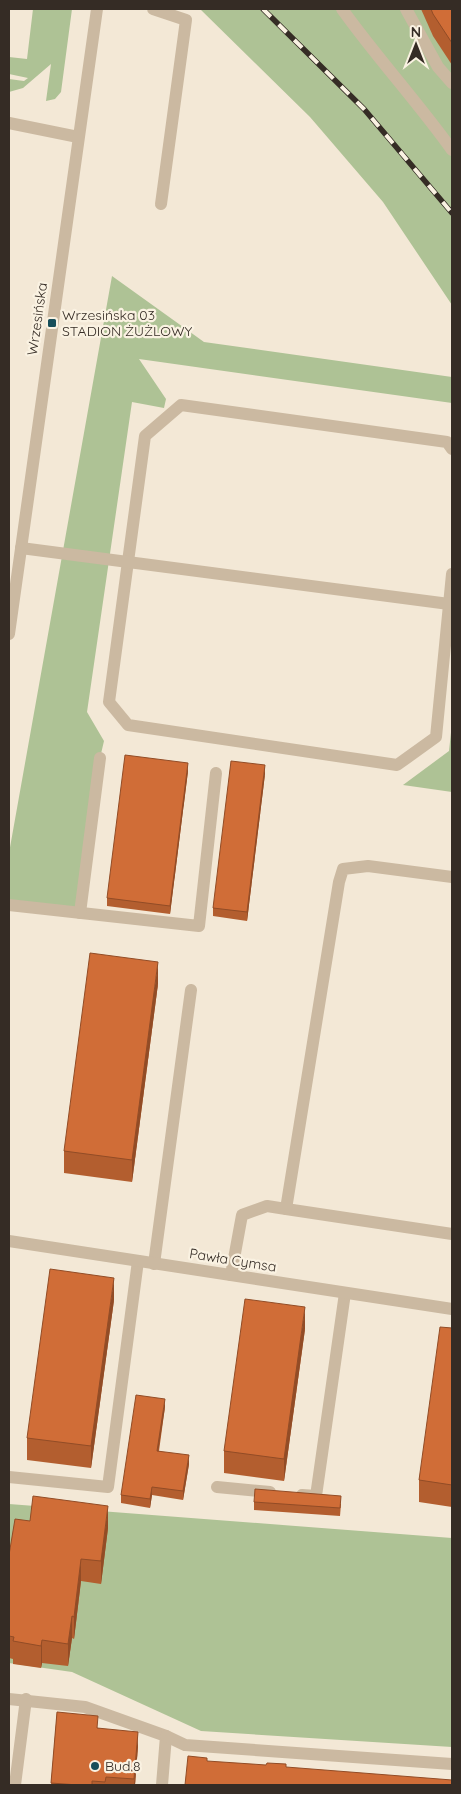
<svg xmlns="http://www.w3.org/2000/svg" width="461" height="1794" viewBox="0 0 461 1794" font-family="Quicksand,sans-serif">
  <rect width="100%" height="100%" fill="#f3e8d6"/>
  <g fill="#aec295">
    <polygon points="33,9 72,9 61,92 55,99 46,101 51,64 23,88 9,92 9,79 24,81 28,78 9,74 9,57 27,59"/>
    <polygon points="200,9 452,9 452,305 383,202 310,117"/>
    <polygon points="112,276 204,342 452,377 452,403 139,359 166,399 164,408 132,402 87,712 104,741 100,758 80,913 9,905 9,853"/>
    <polygon points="452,723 452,792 403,785 449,751"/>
    <polygon points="9,1504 452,1538 452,1747 201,1731 72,1672 9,1663"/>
  </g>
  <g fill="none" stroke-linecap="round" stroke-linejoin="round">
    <g stroke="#cbb9a1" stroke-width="12">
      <polyline points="153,9 186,20 161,204"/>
      <path d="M342,9C377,58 417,101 452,150"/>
      <polyline points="406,9 438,67 452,83"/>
      <polyline points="452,449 447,442 181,405 145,436 109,702 128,725 397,765 436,737 452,574"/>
      <polyline points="21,548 449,604"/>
      <polyline points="9,905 199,926 216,773"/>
      <polyline points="80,913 100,758"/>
      <polyline points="286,1209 452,1234"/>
      <polyline points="154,1264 191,990"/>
      <polyline points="231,1275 242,1215 267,1206 286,1209 339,882 343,869 368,866 452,877"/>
      <polyline points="9,1477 108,1487 138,1261"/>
      <polyline points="217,1487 270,1492"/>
      <polyline points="302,1495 316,1496 345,1293"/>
      <polyline points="9,1699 85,1707 166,1736 162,1785"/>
      <polyline points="166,1736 185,1745 452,1764"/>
      <polyline points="15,1785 26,1699"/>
    </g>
    <g stroke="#cbb9a1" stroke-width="12">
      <polyline points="9,123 78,137"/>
      <polyline points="9,1241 452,1309"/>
    </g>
    <polyline stroke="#cbb9a1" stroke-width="12" points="9,634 97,9"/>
    <g stroke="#352c25" stroke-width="5.5">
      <polyline id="rail" points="263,9 364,109 452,213"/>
    </g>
    <use href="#rail" stroke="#faf2e2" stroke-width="4" stroke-dasharray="11" stroke-linecap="butt"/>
  </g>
  <g fill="#b35e2f">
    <polygon points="421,9 452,9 452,65 433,36"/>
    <polygon points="188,771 170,914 107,906 107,898"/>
    <polygon points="265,774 247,921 213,916 213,908"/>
    <polygon points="158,984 132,1182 64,1173 64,1151"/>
    <polygon points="114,1300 91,1468 27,1460 27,1438"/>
    <polygon points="452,1328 452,1507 419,1502 419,1480"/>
    <polygon points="305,1329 284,1481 224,1473 224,1451"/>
    <polygon points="165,1407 159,1451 189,1464 183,1500 152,1495 150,1508 121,1503 121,1495"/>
    <polygon points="254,1502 341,1504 340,1516 254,1510"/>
    <polygon points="30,1521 108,1528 101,1584 81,1581 74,1639 72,1638 68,1666 42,1663 41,1668 13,1664 13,1659 9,1658 9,1555"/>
    <polygon points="57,1712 98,1728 138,1746 135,1785 51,1785"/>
  </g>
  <g fill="#924c26">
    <polygon points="188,763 188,771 170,914 170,906"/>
    <polygon points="265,765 265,774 247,921 247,912"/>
    <polygon points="158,962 158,984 132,1182 132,1160"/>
    <polygon points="114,1278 114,1300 91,1468 91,1446"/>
    <polygon points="305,1307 305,1329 284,1481 284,1459"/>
    <polygon points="165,1399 165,1407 157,1459 157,1451"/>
    <polygon points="189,1455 189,1464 183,1500 183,1491"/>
    <polygon points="152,1487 152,1495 150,1508 150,1499"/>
    <polygon points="108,1506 108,1528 101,1584 101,1561"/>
    <polygon points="81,1559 81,1581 74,1639 74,1617"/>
    <polygon points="72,1616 72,1638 68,1666 68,1644"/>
    <polygon points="42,1640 42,1663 41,1668 41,1646"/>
    <polygon points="138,1732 138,1746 135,1785 134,1785"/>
  </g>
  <g fill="#d06d37" stroke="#924c26">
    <polygon points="431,9 452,9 452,43 433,14"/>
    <polygon points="125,755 188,763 170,906 107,898"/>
    <polygon points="231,761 265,765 247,912 213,908"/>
    <polygon points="90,953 158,962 132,1160 64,1151"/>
    <polygon points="50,1269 114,1278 91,1446 27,1438"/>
    <polygon points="245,1299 305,1307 284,1459 224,1451"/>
    <polygon points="440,1327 452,1328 452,1485 419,1480"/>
    <polygon points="136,1395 165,1399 157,1451 189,1455 183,1491 152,1487 150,1499 121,1495"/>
    <polygon points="255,1489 341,1496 340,1508 254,1502"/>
    <polygon points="33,1496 108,1506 101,1561 81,1559 74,1617 72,1616 68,1644 42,1640 41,1646 13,1641 14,1637 9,1636 9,1555 15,1519 30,1521"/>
    <polygon points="57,1712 98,1716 97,1728 138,1732 134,1779 106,1777 105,1782 92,1781 92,1785 78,1785 51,1783"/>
    <polygon points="188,1756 207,1758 207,1761 266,1765 267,1763 286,1764 286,1767 452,1780 452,1785 185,1785"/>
  </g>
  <g fill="#174e59" stroke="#faf2e2" stroke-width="2">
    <rect x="47" y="318" width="10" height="10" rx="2.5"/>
    <circle cx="95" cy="1766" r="5"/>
  </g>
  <g text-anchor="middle" stroke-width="4.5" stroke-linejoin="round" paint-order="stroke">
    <g font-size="14" fill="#352c25" stroke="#faf2e2" text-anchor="start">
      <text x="62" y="320">Wrzesińska 03<tspan x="62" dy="16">STADION ŻUŻLOWY</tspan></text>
      <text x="105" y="1771">Bud.8</text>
    </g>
    <g font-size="14" fill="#352c25" stroke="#faf2e2">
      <text transform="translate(37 319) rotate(-82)" y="5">Wrzesińska</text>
      <text transform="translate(233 1260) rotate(9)" y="5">Pawła Cymsa</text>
    </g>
  </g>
  <rect width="461" height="1794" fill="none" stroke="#352c25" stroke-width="20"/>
  <g transform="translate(416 45)" stroke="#faf2e2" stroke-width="4" paint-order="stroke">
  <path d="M0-4L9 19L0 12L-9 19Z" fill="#352c25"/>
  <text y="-8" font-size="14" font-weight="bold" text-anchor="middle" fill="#352c25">N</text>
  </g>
</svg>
